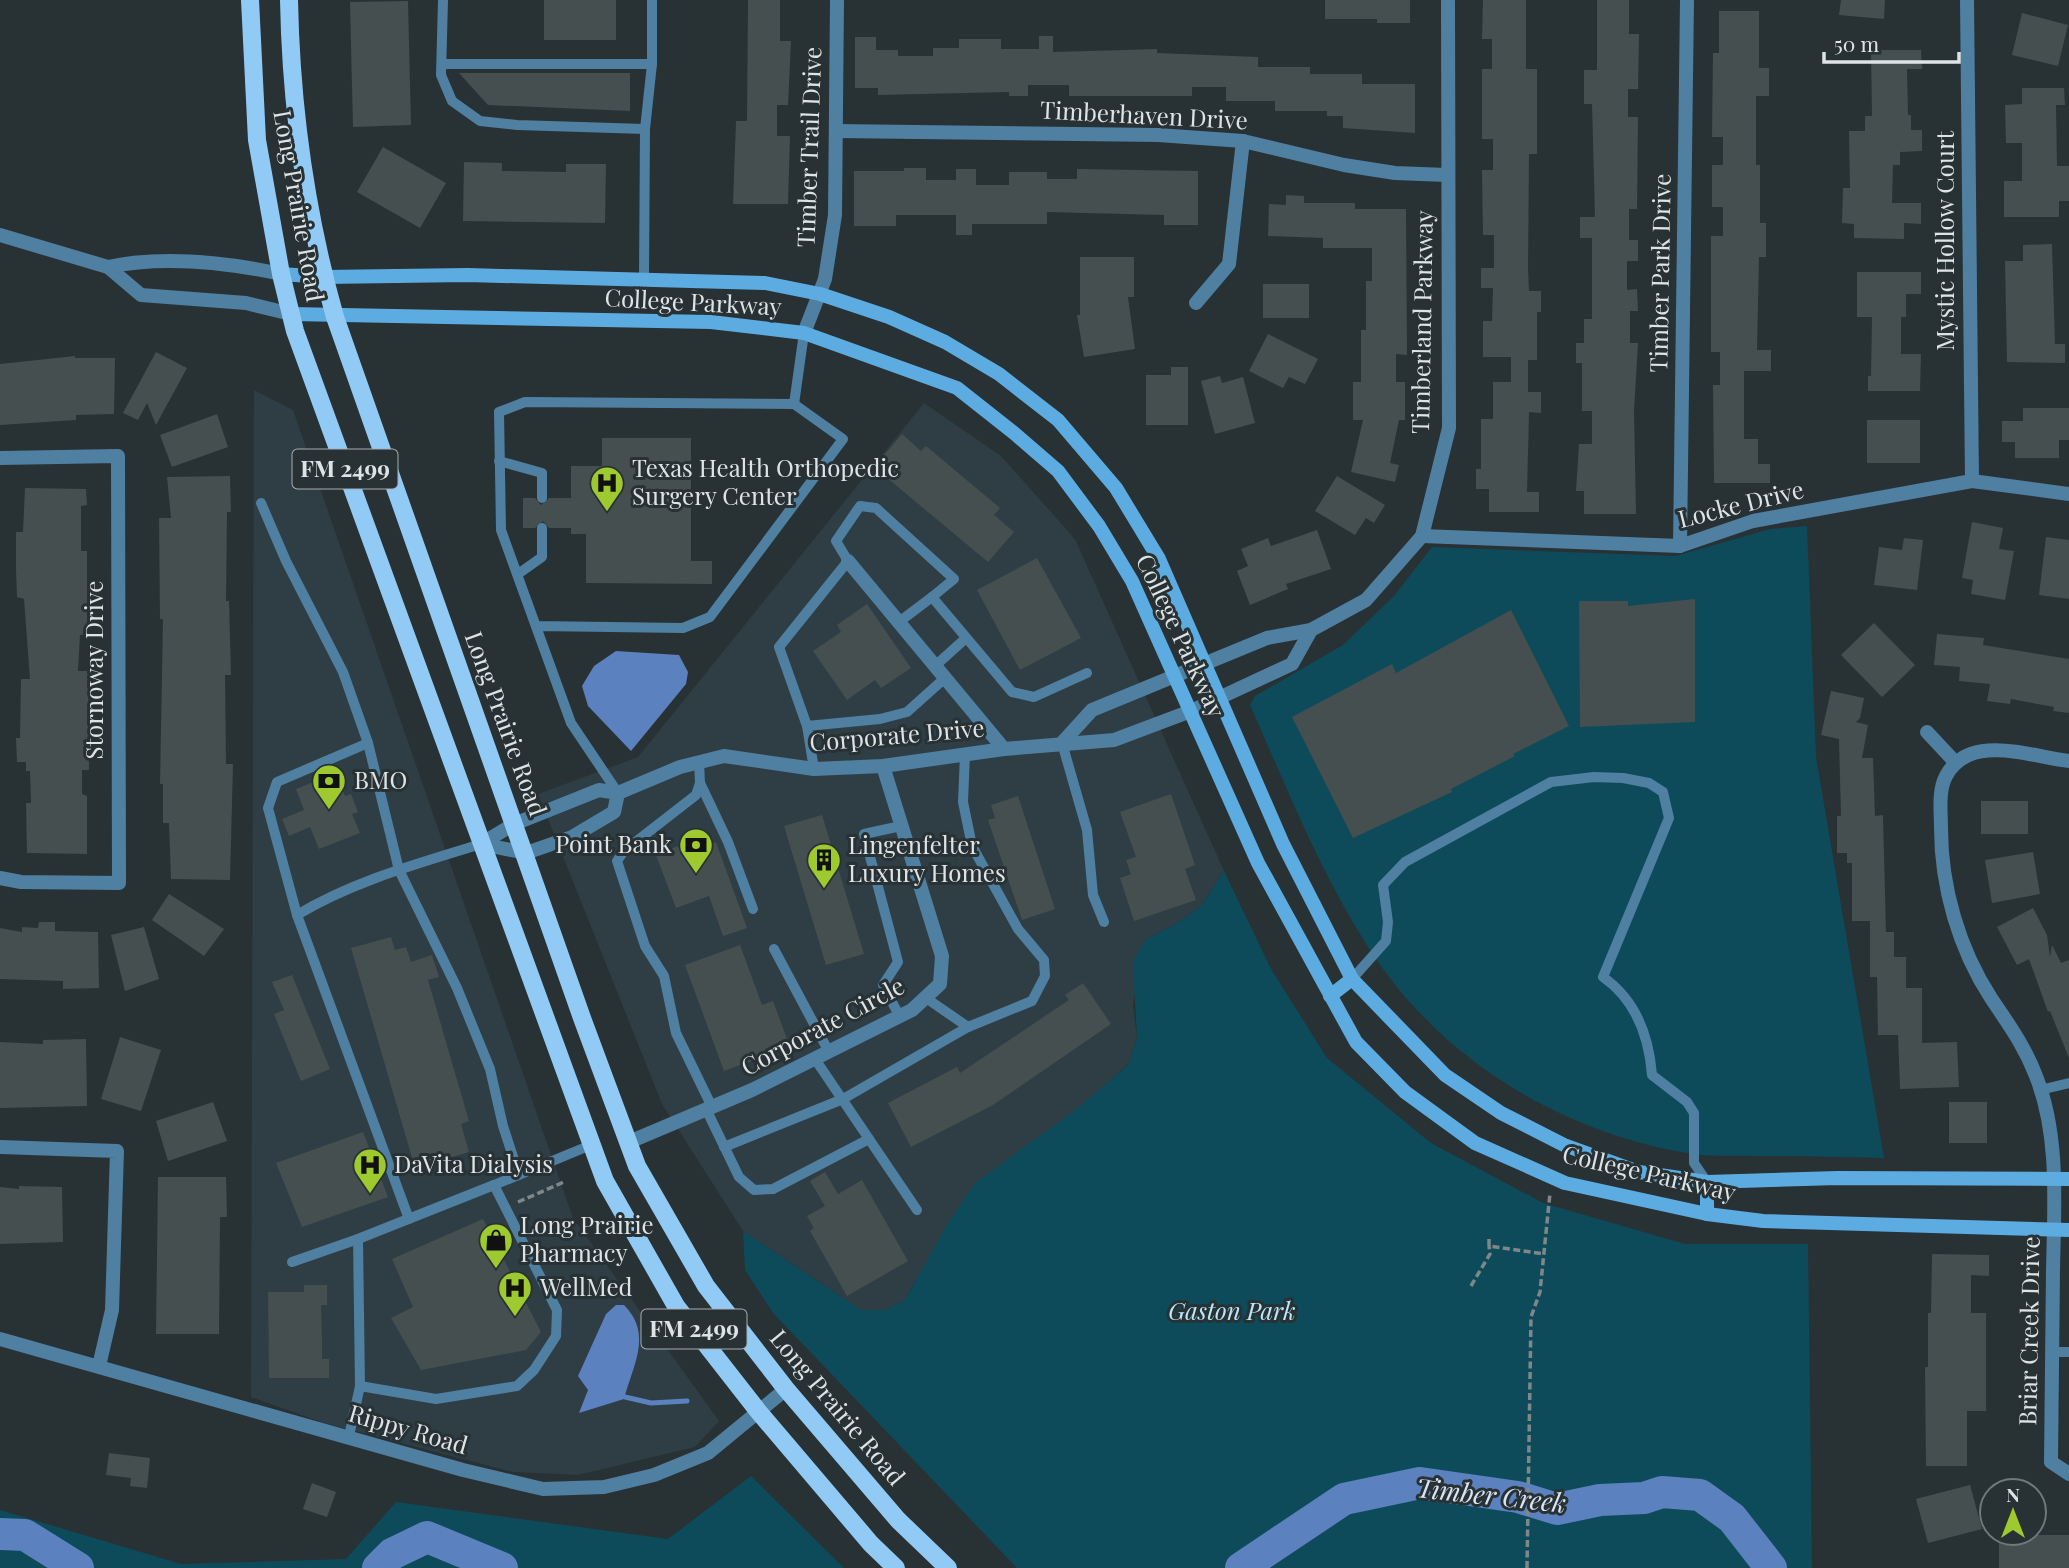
<svg xmlns="http://www.w3.org/2000/svg" width="2069" height="1568" viewBox="0 0 2069 1568" font-family="'Playfair Display',serif">
  <rect width="100%" height="100%" fill="#283134"/>
  <g fill="#2e3e44">
    <polygon points="254,390 293,410 573,1218 719,1421 695,1447 578,1475 513,1472 324,1423 251,1397"/>
    <polygon points="924,403 1001,456 1075,539 1224,871 1202,905 1176,924 1146,939 1133,1004 1137,1038 1129,1064 1079,1107 917,1278 905,1300 885,1310 861,1310 743,1231 662,1104 538,794 638,757"/>
  </g>
  <g fill="#0d4b5b">
    <path d="M1807,526L1816,757L1884,1158C1842,1157 1799,1156 1757,1156C1736,1155 1714,1157 1693,1154C1563,1134 1440,1060 1368,947C1320,872 1286,786 1250,705L1255,696L1343,645L1394,596L1432,547L1676,556L1770,529Z"/>
    <polygon points="1224,871 1271,969 1327,1058 1431,1143 1543,1203 1685,1244 1808,1244 1812,1568 1017,1568 773,1313 745,1270 743,1231 861,1310 885,1310 905,1300 948,1223 974,1184 1079,1107 1129,1064 1137,1038 1133,961 1146,939 1176,924 1202,905"/>
    <polygon points="751,1476 844,1568 0,1568 0,1510 181,1564 346,1559 396,1502 668,1539"/>
  </g>
  <g fill="#5b81bf">
    <polygon points="616,651 679,655 688,672 686,684 631,751 588,706 582,686 594,666"/>
    <path d="M616,1305H624C653,1334 633,1365 624,1399L579,1413L588,1390L578,1376L606,1314Z"/>
  </g>
  <g fill="none" stroke-linecap="round" stroke-linejoin="round">
    <polyline stroke="#5b81bf" stroke-width="5" points="625,1397 651,1403 687,1401"/>
    <g stroke="#5b81bf" stroke-width="32">
      <polyline points="0,1534 25,1535 78,1568"/>
      <polyline points="378,1568 392,1554 427,1537 502,1568"/>
      <polyline points="1241,1568 1344,1499 1420,1483 1518,1497 1557,1509 1600,1500 1644,1498 1662,1492 1700,1495 1732,1518 1771,1568"/>
    </g>
  </g>
  <g fill="#454f50">
    <rect x="544" y="0" width="72" height="40"/>
    <polygon points="748,0 780,0 780,41 791,41 788,105 777,105 777,136 790,136 788,204 733,204 736,121 747,121"/>
    <polygon points="1325,0 1410,0 1410,23 1377,23 1377,19 1325,19"/>
    <polygon points="1483,0 1526,0 1526,69 1537,69 1537,154 1529,154 1528,268 1529,291 1541,291 1541,312 1537,312 1537,360 1528,360 1528,392 1541,392 1541,413 1529,412 1527,492 1539,492 1539,512 1489,512 1489,489 1476,489 1476,469 1481,469 1481,419 1493,419 1493,382 1511,382 1511,357 1483,357 1483,321 1492,321 1493,288 1481,288 1481,268 1494,268 1494,235 1483,235 1482,170 1493,170 1493,139 1482,139 1482,69 1492,69 1492,39 1482,39"/>
    <polygon points="1597,0 1629,0 1629,34 1639,34 1638,89 1628,89 1628,117 1638,117 1637,209 1629,209 1629,240 1638,240 1638,261 1627,261 1627,290 1637,289 1638,311 1630,311 1630,343 1638,343 1634,411 1636,514 1584,514 1584,491 1576,491 1579,444 1592,444 1592,411 1582,411 1582,363 1576,363 1576,343 1584,343 1584,319 1592,319 1592,238 1580,238 1580,217 1595,217 1592,104 1584,104 1584,70 1597,70"/>
    <polygon points="1841,0 1885,0 1884,19 1839,15"/>
    <polygon points="408,1 411,125 353,127 350,2"/>
    <polygon points="1719,11 1759,11 1759,68 1769,68 1769,96 1756,96 1756,165 1760,165 1760,223 1766,223 1766,257 1759,257 1757,350 1771,350 1771,371 1744,371 1744,439 1758,439 1758,464 1770,464 1770,483 1714,483 1713,385 1720,385 1720,352 1711,352 1711,236 1723,236 1723,207 1712,207 1712,165 1723,165 1723,137 1712,137 1713,53 1719,53"/>
    <polygon points="2022,13 2068,25 2058,66 2012,55"/>
    <polygon points="1039,36 1053,36 1053,52 1157,49 1157,53 1258,57 1258,67 1310,67 1310,74 1362,74 1362,84 1415,84 1415,133 1343,128 1343,116 1327,116 1327,111 1275,111 1275,101 1226,101 1226,87 1192,87 1192,96 1069,96 1069,85 1028,85 1028,96 1009,96 1009,92 878,95 878,88 855,88 855,37 876,37 876,50 898,50 898,56 933,56 933,48 959,48 959,39 1001,39 1001,49 1039,49"/>
    <polygon points="1871,50 1921,50 1922,69 1907,69 1908,115 1911,115 1911,130 1922,130 1922,151 1900,152 1900,165 1893,165 1892,203 1921,203 1921,224 1904,223 1904,239 1854,238 1854,224 1842,223 1843,188 1850,188 1849,131 1865,131 1865,116 1872,116"/>
    <polygon points="459,73 630,73 630,111 488,105"/>
    <polygon points="2022,88 2064,88 2065,105 2056,105 2057,166 2069,166 2069,201 2059,201 2059,217 2004,217 2004,181 2022,181 2022,143 2006,143 2005,105 2022,104"/>
    <polygon points="383,147 446,183 420,228 357,192"/>
    <polygon points="464,162 502,163 502,171 566,172 566,164 606,164 605,223 463,221"/>
    <polygon points="904,168 926,168 926,180 956,180 956,169 976,169 976,185 1009,185 1009,172 1047,172 1047,179 1077,179 1077,169 1198,171 1198,225 1164,225 1164,215 1047,212 1047,224 972,224 972,235 956,235 956,215 896,215 896,226 854,226 854,171 904,171"/>
    <polygon points="1286,195 1304,196 1304,203 1355,203 1355,209 1406,209 1407,355 1396,354 1396,382 1405,382 1405,420 1399,420 1390,463 1399,465 1395,482 1351,472 1363,420 1353,420 1353,382 1361,382 1361,330 1366,330 1366,281 1372,281 1372,248 1323,248 1323,238 1268,236 1269,204 1286,205"/>
    <polygon points="2052,244 2055,344 2065,344 2065,363 2007,362 2005,261 2023,261 2023,245"/>
    <polygon points="1080,257 1134,257 1134,297 1128,297 1135,349 1084,357 1077,315 1080,315"/>
    <polygon points="1857,272 1921,272 1921,294 1906,294 1906,317 1901,317 1901,354 1921,354 1920,391 1868,391 1868,376 1871,376 1872,317 1857,317"/>
    <rect x="1263" y="284" width="46" height="34"/>
    <polygon points="1268,334 1318,359 1305,384 1289,377 1283,388 1249,371"/>
    <polygon points="156,352 187,368 156,425 147,403 138,420 123,413"/>
    <polygon points="75,356 75,358 115,358 114,414 76,415 76,420 0,425 0,364"/>
    <polygon points="1171,367 1188,367 1188,425 1146,425 1146,375 1171,375"/>
    <polygon points="1220,376 1222,383 1243,377 1255,423 1215,434 1201,381"/>
    <polygon points="2023,408 2069,408 2069,440 2059,440 2059,458 2015,458 2015,442 2002,442 2002,421 2023,421"/>
    <polygon points="217,414 228,447 172,467 160,435"/>
    <rect x="1867" y="420" width="53" height="43"/>
    <polygon points="902,434 921,451 926,446 1000,508 994,515 1014,532 988,562 874,467"/>
    <polygon points="602,438 691,438 691,561 712,561 712,584 586,583 586,534 571,534 571,528 549,528 543,521 535,528 523,528 523,498 535,498 541,505 549,498 571,498 571,466 602,466"/>
    <polygon points="230,476 231,512 227,512 226,601 229,601 231,675 225,675 226,764 233,764 230,880 171,879 169,823 163,823 163,784 160,784 163,619 160,619 159,518 171,518 167,477"/>
    <polygon points="1337,476 1385,505 1374,523 1366,518 1355,535 1315,511"/>
    <polygon points="25,488 86,489 87,505 81,506 81,551 87,551 87,634 80,635 78,671 88,671 89,770 82,770 82,794 87,796 87,854 27,853 26,803 31,803 30,771 26,771 26,762 17,762 16,738 20,738 21,679 30,679 24,599 17,597 16,569 16,532 23,532"/>
    <polygon points="1972,522 2003,528 1999,549 2014,551 2005,600 1971,594 1973,580 1962,578"/>
    <polygon points="1317,530 1331,569 1286,584 1288,589 1250,605 1237,571 1248,566 1241,549 1268,538 1271,546"/>
    <polygon points="2046,537 2069,540 2069,599 2039,595"/>
    <polygon points="1904,538 1923,540 1917,590 1874,585 1879,547 1902,550"/>
    <polygon points="1037,558 1081,638 1020,670 977,590"/>
    <polygon points="1695,599 1695,722 1580,727 1579,601 1628,601 1628,606"/>
    <polygon points="867,604 911,668 881,688 875,680 847,700 813,651 841,632 837,625"/>
    <polygon points="1511,610 1569,726 1513,754 1515,756 1451,789 1452,792 1353,838 1292,717 1392,664 1396,673"/>
    <polygon points="1874,623 1915,665 1882,697 1841,655"/>
    <polygon points="1937,634 1984,638 1983,645 2069,659 2069,713 2053,711 2054,707 2011,699 2010,704 1987,701 1990,684 1959,681 1960,667 1934,665"/>
    <polygon points="1831,691 1864,698 1860,718 1856,722 1868,725 1862,758 1873,758 1875,816 1883,815 1886,932 1894,932 1894,957 1906,957 1906,988 1922,988 1922,1043 1957,1042 1959,1087 1900,1089 1898,1035 1878,1035 1877,977 1870,977 1870,921 1852,921 1852,863 1847,863 1847,853 1837,853 1837,816 1841,816 1839,739 1821,735"/>
    <polygon points="336,773 345,796 351,794 358,812 352,814 360,833 319,849 310,827 289,836 282,819 304,810 296,789"/>
    <polygon points="1171,794 1195,865 1185,869 1196,900 1134,921 1120,878 1131,874 1126,860 1136,857 1120,812"/>
    <polygon points="1018,796 1055,909 1022,920 988,820 995,818 991,805"/>
    <rect x="1981" y="801" width="47" height="33"/>
    <polygon points="822,815 864,954 826,965 784,826"/>
    <polygon points="716,842 747,928 723,936 709,896 676,908 656,855 678,846 682,855"/>
    <polygon points="2033,852 2040,894 1992,903 1985,860"/>
    <polygon points="169,894 224,929 204,956 152,920"/>
    <polygon points="2033,908 2047,935 2050,957 2052,945 2061,963 2069,960 2069,1058 2050,1011 2048,1012 2029,959 2017,965 1997,927"/>
    <polygon points="39,922 55,922 55,931 98,932 99,988 63,989 63,981 0,979 0,928 22,932 22,927 38,928"/>
    <polygon points="144,927 159,979 125,991 111,935"/>
    <polygon points="391,937 395,950 406,947 411,962 432,955 439,977 428,980 469,1121 461,1124 469,1152 415,1168 351,948"/>
    <polygon points="740,945 762,1005 773,1001 790,1047 724,1071 685,965"/>
    <polygon points="292,975 330,1069 301,1081 274,1014 284,1010 272,982"/>
    <polygon points="1083,983 1111,1024 993,1105 911,1147 888,1103 957,1067 960,1073 1069,1000 1065,995"/>
    <polygon points="120,1037 161,1050 141,1111 101,1099"/>
    <polygon points="86,1039 87,1106 0,1108 0,1042 43,1044 43,1040"/>
    <polygon points="213,1102 227,1141 168,1161 156,1121"/>
    <rect x="1949" y="1102" width="38" height="41"/>
    <polygon points="363,1132 388,1197 302,1227 276,1163"/>
    <polygon points="825,1172 838,1194 862,1180 908,1261 847,1296 810,1231 814,1228 807,1216 825,1206 810,1181"/>
    <polygon points="158,1177 226,1177 227,1217 220,1217 219,1334 156,1334"/>
    <polygon points="19,1186 62,1187 63,1242 0,1244 0,1187 19,1189"/>
    <polygon points="483,1219 541,1332 526,1350 421,1370 391,1318 413,1307 392,1259"/>
    <polygon points="1932,1254 1989,1255 1989,1276 1971,1275 1971,1313 1986,1313 1986,1411 1967,1411 1967,1466 1926,1466 1925,1367 1928,1367 1928,1313 1931,1313"/>
    <polygon points="304,1285 327,1285 327,1305 321,1305 322,1341 322,1359 329,1359 329,1378 269,1378 268,1292 304,1292"/>
    <polygon points="109,1453 150,1458 147,1488 130,1486 131,1478 106,1475"/>
    <polygon points="312,1483 336,1492 327,1517 303,1509"/>
    <polygon points="1970,1485 1982,1529 1928,1543 1916,1499"/>
    <rect x="1999" y="1535" width="70" height="33"/>
  </g>
  <g fill="none" stroke-linecap="round" stroke-linejoin="round">
    <g stroke="#7f8789" stroke-width="3.5" stroke-dasharray="7 3.5" stroke-linecap="butt">
      <polyline points="518,1202 564,1182"/>
      <polyline points="1489,1239 1489,1246 1544,1254"/>
      <polyline points="1471,1286 1490,1254 1489,1246"/>
      <polyline points="1527,1568 1531,1317 1540,1292 1550,1193"/>
    </g>
    <g stroke="#4f7fa1" stroke-width="10">
      <polyline points="443,0 441,75 452,101 480,121 517,125 645,129"/>
      <polyline points="442,64 652,64"/>
      <polyline points="644,278 645,129 652,64 652,0"/>
      <polyline points="794,404 804,333"/>
      <polyline points="499,461 542,473 542,498"/>
      <polyline points="261,503 286,561 343,672 368,743 399,870 457,988 490,1069 503,1126 519,1175"/>
      <polyline points="518,574 542,557 542,528"/>
      <polyline points="899,622 932,597"/>
      <polyline points="536,626 683,628 710,617 843,439 794,404 525,402 499,412 501,530 571,723 618,793"/>
      <polyline points="935,666 966,638"/>
      <polyline points="807,726 880,719 907,712 945,678"/>
      <polyline points="1062,743 1087,830 1093,895 1104,922"/>
      <polyline points="699,762 700,783 696,795 624,851 617,861 645,946 664,976 676,1033 712,1107"/>
      <polyline points="814,769 807,726 779,647 848,561 836,541 860,506 876,508 954,579 932,597 1012,692 1034,697 1087,673"/>
      <polyline points="700,783 728,842 753,909"/>
      <polyline points="297,915 268,808 277,782 368,743"/>
      <polyline points="774,949 829,1052"/>
      <path d="M1352,979L1386,941L1388,922L1383,885L1405,862L1551,782L1594,777L1623,778L1649,783L1663,792L1669,818L1603,977C1636,1000 1649,1037 1652,1075L1687,1102L1694,1113V1163L1707,1182"/>
      <polyline points="926,998 968,1027 1032,1001 1045,976 1044,960 1018,929 972,846 963,802 965,754"/>
      <polyline points="900,1017 883,985 898,962 864,834 901,826"/>
      <polyline points="815,1059 917,1210"/>
      <polyline points="2040,1090 2069,1083"/>
      <polyline points="706,1109 739,1177 754,1190 773,1189 869,1139"/>
      <polyline points="724,1147 843,1099 968,1027"/>
      <path d="M409,1219L297,915C353,881 420,863 481,844"/>
      <polyline points="292,1262 358,1239"/>
      <polyline points="2052,1352 2069,1352"/>
      <polyline points="360,1386 358,1239 494,1185"/>
      <polyline points="349,1436 360,1386 436,1399 517,1386 534,1370 556,1336 557,1310 494,1185 591,1145"/>
    </g>
    <g stroke="#4f7fa1" stroke-width="14">
      <polyline points="1967,0 1972,481"/>
      <polyline points="836,131 1158,135 1243,141 1344,165 1395,173 1447,175"/>
      <polyline points="0,235 108,267 141,295 246,303 291,314"/>
      <path d="M108,267C164,255 225,262 281,274"/>
      <polyline points="1196,303 1229,264 1243,141"/>
      <polyline points="804,333 825,279 835,215 837,0"/>
      <polyline points="0,458 118,456 119,883 21,882 0,878"/>
      <polyline points="1422,536 1680,546 1753,521 1972,481 2069,494"/>
      <polyline points="1680,546 1687,0"/>
      <polyline points="848,561 1004,749"/>
      <polyline points="1927,732 1956,763"/>
      <polyline points="1062,743 1092,710 1267,638 1311,630 1366,600 1422,536 1449,428 1448,0"/>
      <path d="M2069,761C2032,757 1969,732 1946,776C1938,791 1941,811 1941,828C1941,887 1959,949 1991,998C2009,1025 2024,1045 2036,1076C2060,1137 2054,1207 2053,1271C2052,1334 2052,1398 2051,1462L2069,1474"/>
      <polyline points="481,844 514,824 599,790 618,793 680,767 724,756 814,769 883,766 1004,749 1114,740 1191,711 1292,664 1311,630"/>
      <polyline points="481,844 526,853 572,837 614,812 618,793"/>
      <polyline points="629,1142 752,1090 912,1010 940,984 942,956 883,766"/>
      <polyline points="0,1147 117,1151 112,1310 99,1366"/>
      <polyline points="0,1339 463,1470 543,1489 604,1487 654,1475 708,1453 786,1389"/>
    </g>
    <g stroke="#5cace2" stroke-width="14">
      <polyline points="281,274 324,277 468,275 765,283 820,294 889,317 945,342 999,374 1058,420 1116,488 1159,559 1283,844 1352,979 1445,1075 1501,1113 1564,1145 1639,1172 1707,1182 1838,1178 2069,1179"/>
      <polyline points="291,314 711,322 804,333 957,388 1014,433 1058,471 1099,526 1132,581 1258,863 1356,1042 1405,1092 1475,1143 1565,1183 1707,1214 1763,1221 2069,1230"/>
      <polyline points="1330,996 1352,979"/>
      <polyline points="1707,1182 1707,1214"/>
    </g>
    <g stroke="#91cbf5" stroke-width="18">
      <polyline points="250,0 257,140 281,274 295,331 605,1181 676,1306 758,1411 871,1544 896,1568"/>
      <path d="M289,0C291,107 306,214 335,317L582,1018L637,1166L706,1286L786,1389L898,1520L948,1568"/>
    </g>
  </g>
  <defs>
    <g id="hospital-pin" transform="scale(1.75)"><path d="M0 17L-7.5 6A9.5 9.5 0 1 1 7.5 6Z" fill="#9eca2f" stroke="#283134"/><path d="M-5-5h3v3.5h4V-5h3V5h-3V1.5h-4V5h-3Z" fill="#111"/></g>
    <g id="bank-pin" transform="scale(1.75)"><path d="M0 17L-7.5 6A9.5 9.5 0 1 1 7.5 6Z" fill="#9eca2f" stroke="#283134"/><path d="M-6-4H6V4H-6ZM0-2.3a2.3 2.3 0 1 0 0 4.6a2.3 2.3 0 1 0 0-4.6Z" fill="#111"/></g>
    <g id="building-pin" transform="scale(1.75)"><path d="M0 17L-7.5 6A9.5 9.5 0 1 1 7.5 6Z" fill="#9eca2f" stroke="#283134"/><path d="M-4-6H4V6H1V3H-1V6H-4ZM-2.5-4.3h1.7v1.8h-1.7ZM.8-4.3h1.7v1.8H.8ZM-2.5-1h1.7V.8h-1.7ZM.8-1h1.7V.8H.8Z" fill="#111"/></g>
    <g id="shop-pin" transform="scale(1.75)"><path d="M0 17L-7.5 6A9.5 9.5 0 1 1 7.5 6Z" fill="#9eca2f" stroke="#283134"/><path d="M-5-2.5h2.3a2.7 3.5 0 0 1 5.4 0H5L5.5 6h-11ZM-1.5-2.5h3a1.5 2.3 0 0 0-3 0Z" fill="#111"/></g>
  </defs>
  <g fill-rule="evenodd">
    <use href="#hospital-pin" x="607" y="483"/>
    <use href="#bank-pin" x="329" y="781"/>
    <use href="#bank-pin" x="696" y="845"/>
    <use href="#building-pin" x="824" y="860"/>
    <use href="#hospital-pin" x="370" y="1165"/>
    <use href="#shop-pin" x="496" y="1240"/>
    <use href="#hospital-pin" x="515" y="1288"/>
  </g>
  <g text-anchor="middle" stroke-width="6" stroke-linejoin="round" paint-order="stroke">
    <g fill="#283134" stroke="#a7aeb1" stroke-width="2">
      <rect x="292.5" y="449.5" width="105" height="39" rx="5"/>
      <rect x="641.5" y="1309.5" width="105" height="39" rx="5"/>
    </g>
    <g font-size="23" font-weight="bold" fill="#dee4e6">
      <text x="345" y="477">FM 2499</text>
      <text x="694" y="1337">FM 2499</text>
    </g>
    <g font-size="24" fill="#dee4e6" stroke="#283134">
      <text transform="translate(1144 116) rotate(3)" y="8">Timberhaven Drive</text>
      <text transform="translate(810 147) rotate(-88)" y="8">Timber Trail Drive</text>
      <text transform="translate(298 206) rotate(80)" y="8">Long Prairie Road</text>
      <text transform="translate(1946 241) rotate(-90)" y="8">Mystic Hollow Court</text>
      <text transform="translate(1661 273) rotate(-89)" y="8">Timber Park Drive</text>
      <text transform="translate(693 303) rotate(3)" y="8">College Parkway</text>
      <text transform="translate(1423 322) rotate(-89)" y="8">Timberland Parkway</text>
      <text transform="translate(1741 505) rotate(-14)" y="8">Locke Drive</text>
      <text transform="translate(1180 636) rotate(65)" y="8">College Parkway</text>
      <text transform="translate(95 670) rotate(-90)" y="8">Stornoway Drive</text>
      <text transform="translate(505 724) rotate(70)" y="8">Long Prairie Road</text>
      <text transform="translate(897 736) rotate(-5)" y="8">Corporate Drive</text>
      <text transform="translate(823 1027) rotate(-28)" y="8">Corporate Circle</text>
      <text transform="translate(1649 1174) rotate(13)" y="8">College Parkway</text>
      <text transform="translate(2030 1331) rotate(-89)" y="8">Briar Creek Drive</text>
      <text transform="translate(837 1408) rotate(50)" y="8">Long Prairie Road</text>
      <text transform="translate(408 1430) rotate(16)" y="8">Rippy Road</text>
    </g>
    <g font-size="24" fill="#dee4e6" stroke="#283134" text-anchor="start">
      <text x="632" y="477">Texas Health Orthopedic<tspan x="632" dy="28">Surgery Center</tspan></text>
      <text x="354" y="789">BMO</text>
      <text x="672" y="853" text-anchor="end">Point Bank</text>
      <text x="848" y="854">Lingenfelter<tspan x="848" dy="28">Luxury Homes</tspan></text>
      <text x="394" y="1173">DaVita Dialysis</text>
      <text x="520" y="1234">Long Prairie<tspan x="520" dy="28">Pharmacy</tspan></text>
      <text x="540" y="1296">WellMed</text>
    </g>
    <g font-size="24" font-style="italic" fill="#b9e8f9" stroke="#283134">
      <text x="1232" y="1320">Gaston Park</text>
    </g>
    <g font-size="26" font-style="italic" fill="#d9e4f6" stroke="#283134">
      <text transform="translate(1491 1496) rotate(6)" y="9">Timber Creek</text>
    </g>
  </g>
  <g transform="translate(2013 1512)"><circle r="33" fill="#283134" stroke="#71797b" stroke-width="2"/>
  <path d="M0-5L12 26L0 18L-12 26Z" fill="#9eca2f"/>
  <text y="-10" font-size="19" font-weight="bold" text-anchor="middle" fill="#dee4e6">N</text>
  </g>
  <path d="M1824 52v10h135v-10" fill="none" stroke="#dee4e6" stroke-width="3.5"/>
  <text x="1834" y="52" font-size="21" fill="#dee4e6" stroke="#283134" stroke-width="5" paint-order="stroke">50 m</text>
</svg>
